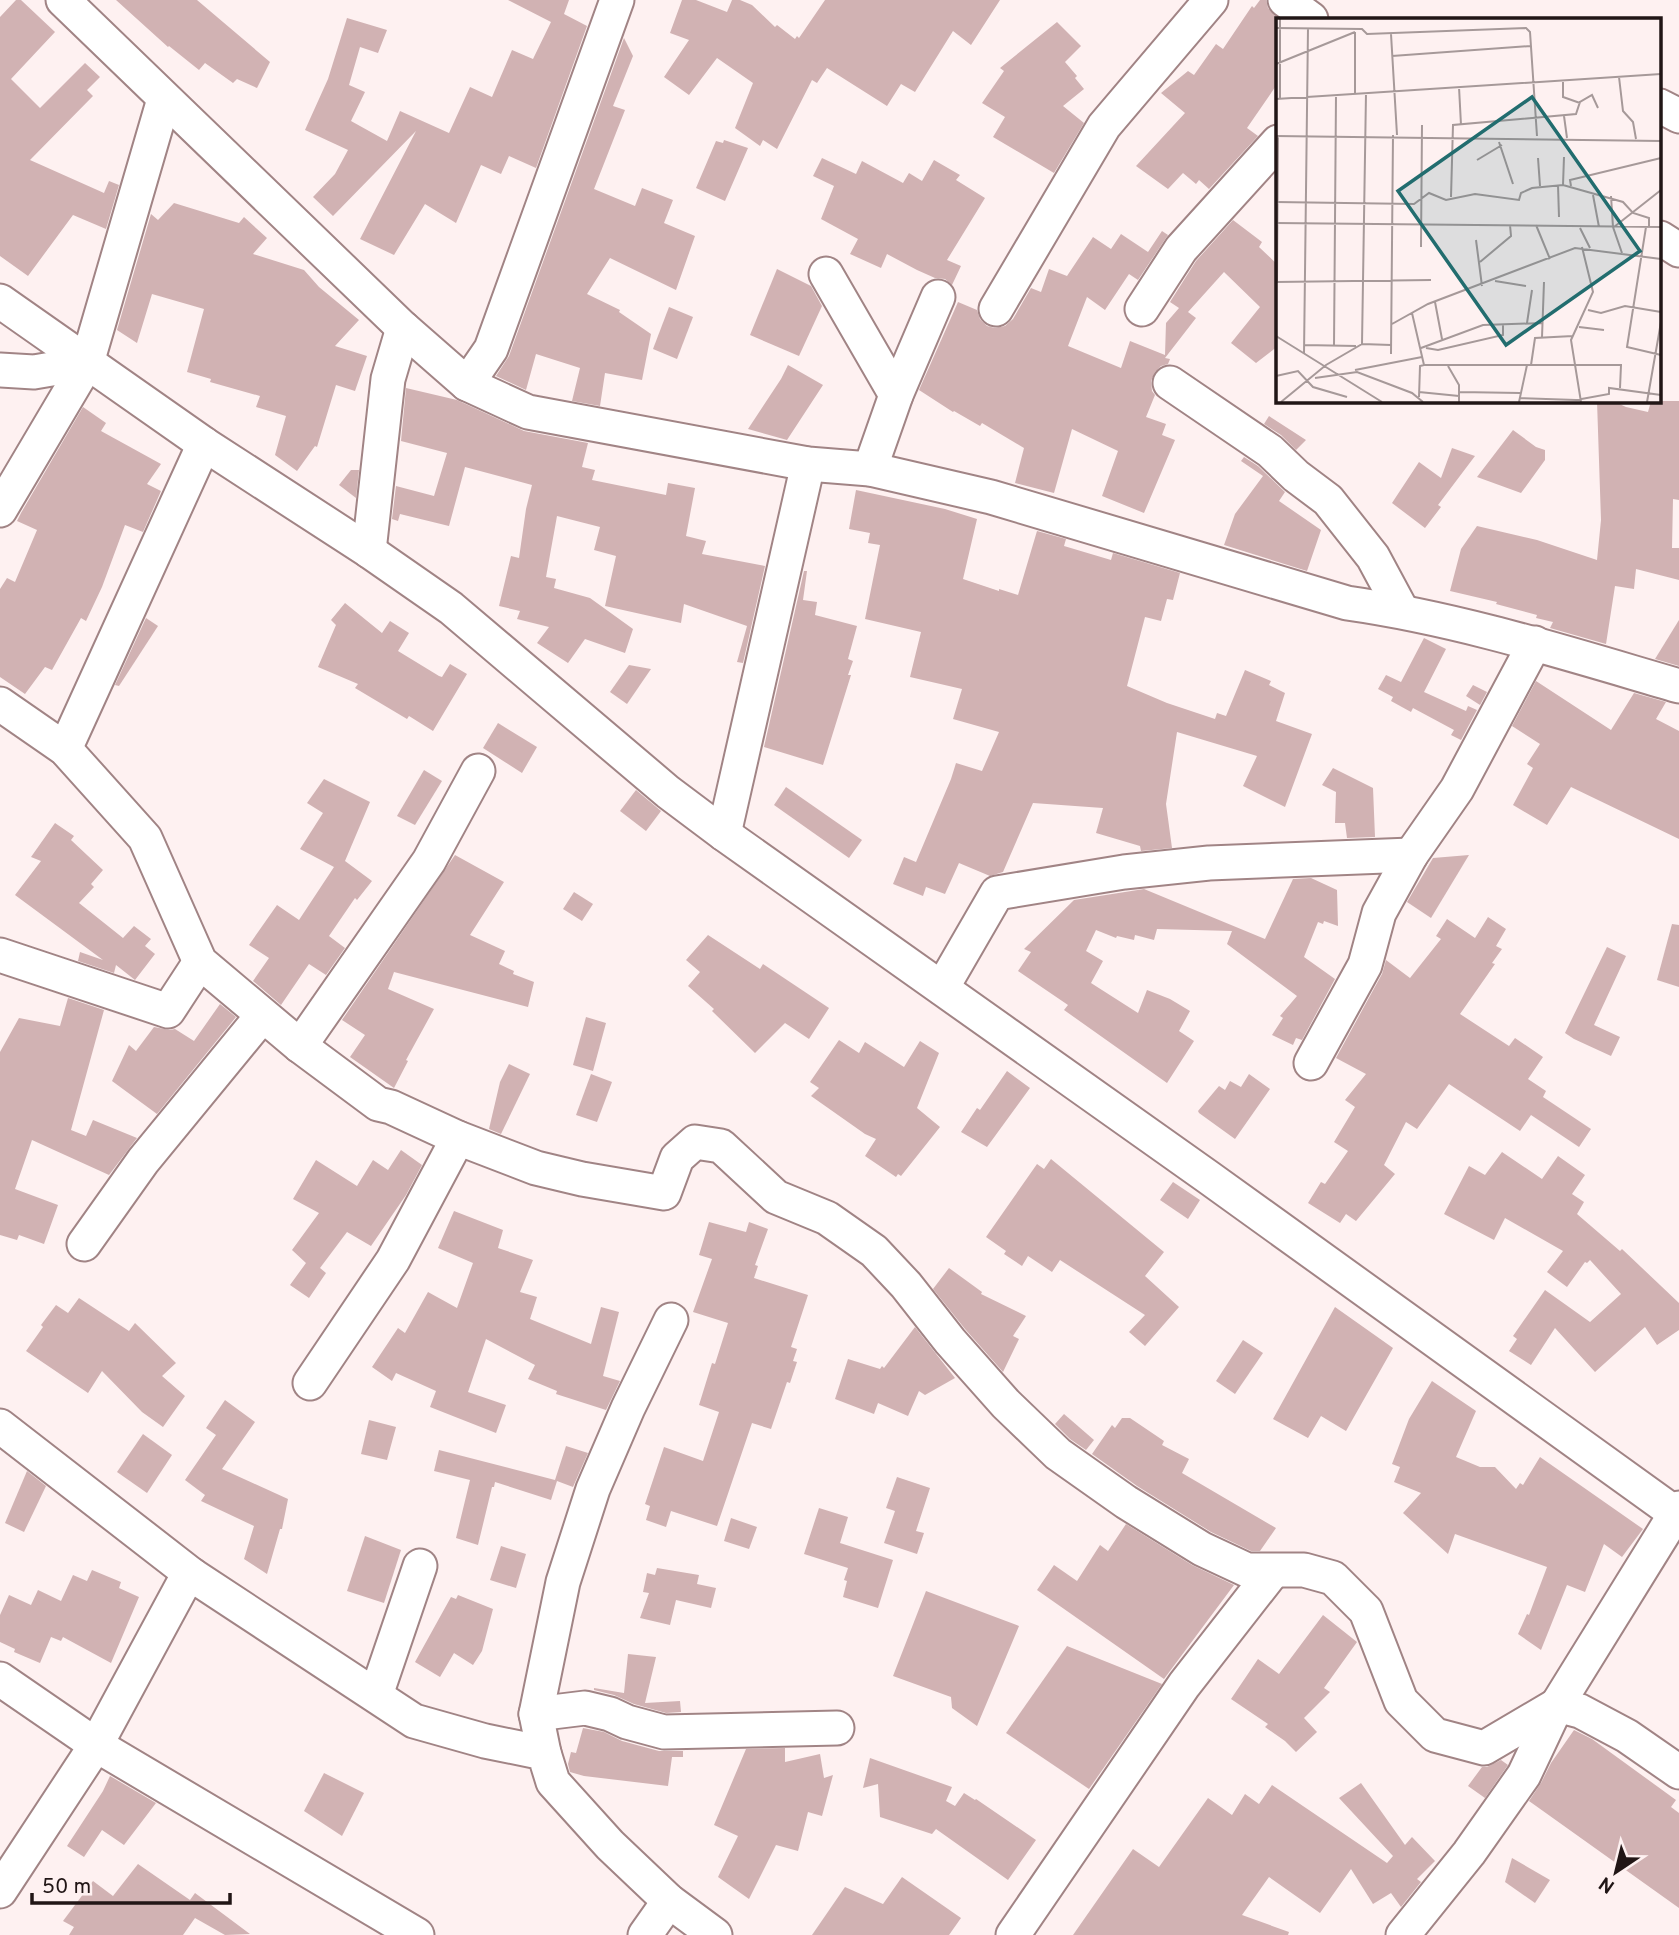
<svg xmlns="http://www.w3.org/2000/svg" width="1679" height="1935" viewBox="0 0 1679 1935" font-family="Overpass,sans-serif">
  <rect width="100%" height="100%" fill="#fef1f1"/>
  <g fill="#d1b2b3">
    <polygon points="16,0 21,0 55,32 11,79 40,108 85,63 100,77 87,90 93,96 30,160 104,193 109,181 119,185 106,229 73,215 28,276 0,256 0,17"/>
    <polygon points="116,0 197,0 270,62 257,88 237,79 233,83 205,63 199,70 169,46 168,47"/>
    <polygon points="508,0 569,0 564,14 587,26 536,168 509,156 501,174 481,165 456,223 425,204 394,255 360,239 416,131 333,216 313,197 335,174 348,150 305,130 328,79 347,18 387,30 378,53 360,47 349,85 365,92 351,121 387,141 400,111 449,133 470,87 492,97 512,50 533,59 551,22"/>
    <polygon points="682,0 696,0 727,12 732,0 740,0 752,5 775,27 777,25 795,39 797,36 799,38 825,0 1000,0 971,45 953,31 915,92 901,84 887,106 827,68 817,83 812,80 777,149 763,140 760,146 735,128 753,83 717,58 689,95 664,77 689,40 670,33"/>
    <polygon points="1260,0 1266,0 1268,8 1278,19 1278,83 1247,128 1258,136 1209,189 1199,180 1196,184 1183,173 1168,189 1136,166 1185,113 1161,93 1188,71 1194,75 1216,44 1223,49 1252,6 1254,8"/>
    <polygon points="1057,22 1081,46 1065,62 1077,76 1075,78 1084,89 1063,106 1084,123 1054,173 993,137 1005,117 982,103 1004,71 1000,68"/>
    <polygon points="624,38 633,56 613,106 625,110 594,189 635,206 642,188 673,200 664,223 695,236 676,290 610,258 587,294 620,310 619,312 651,334 642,380 605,373 600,406 572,401 580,368 536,354 526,390 496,376 509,356"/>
    <polygon points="724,140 748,148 725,201 696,188 716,141 723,143"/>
    <polygon points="822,158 856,174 862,161 903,183 909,173 922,181 934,160 960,175 956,180 985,198 947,260 961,266 952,285 945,279 935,278 917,270 887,254 881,268 850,254 858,239 821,219 834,186 813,176"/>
    <polygon points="174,203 239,223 244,217 267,238 253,254 304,270 319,287 359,320 335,346 367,356 355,391 336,385 317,447 315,446 297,471 275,455 286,416 256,407 260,396 210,382 211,379 187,372 204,309 152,294 137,343 117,330 151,214 158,220"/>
    <polygon points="1233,220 1262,242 1259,247 1278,265 1278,346 1256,363 1231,343 1260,307 1224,272 1188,312 1196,318 1165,358 1170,359 1168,364 1161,366 1155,372 1151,381 1152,391 1155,395 1146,417 1166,424 1162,435 1175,440 1144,513 1102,496 1118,451 1072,429 1054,493 1015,483 1024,448 982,423 980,426 954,411 953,412 919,390 958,302 977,310 980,319 987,326 995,328 1005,326 1013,319 1031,288 1041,292 1049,269 1067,276 1093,237 1111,249 1121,234 1148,252 1162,231 1168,235 1138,280 1129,274 1105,310 1087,297 1068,346 1121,368 1130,341 1165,355 1166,323 1179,308 1170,302 1196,261"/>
    <polygon points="777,269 811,286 822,306 799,356 750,335"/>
    <polygon points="669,307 693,317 677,359 653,349"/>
    <polygon points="788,365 823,385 787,440 748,429 781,379"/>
    <polygon points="406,388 457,400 524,431 588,443 582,467 595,470 592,480 666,495 668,483 695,488 686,536 706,541 702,554 765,566 743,663 737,662 747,626 684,604 681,623 605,606 616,556 594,550 600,527 557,516 546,577 556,579 554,588 590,598 633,629 625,653 585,639 568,663 537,643 549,627 517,619 520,611 499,606 511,556 519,558 526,509 532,485 465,467 449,526 400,514 398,521 392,519 396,486 434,496 447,453 401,441"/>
    <polygon points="1597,401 1613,401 1626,407 1648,412 1651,401 1679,401 1679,500 1673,499 1672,548 1679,548 1679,580 1636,569 1634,589 1615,586 1606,644 1550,628 1553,622 1536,618 1537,615 1496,604 1497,602 1450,591 1461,549 1477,526 1537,540 1597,560 1601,520"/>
    <polygon points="83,407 106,423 101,431 161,464 147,484 161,491 143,532 125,525 102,587 86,621 81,618 52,670 45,667 25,694 0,677 0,589 7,578 15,582 37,530 17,521 21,513"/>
    <polygon points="1269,416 1306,440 1296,450 1281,435 1264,424"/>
    <polygon points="1513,430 1536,447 1545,450 1545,460 1521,493 1477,477"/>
    <polygon points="1452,448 1475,456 1438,505 1441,507 1425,528 1392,503 1419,462 1441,478"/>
    <polygon points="1244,457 1258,466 1285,492 1279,501 1321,530 1307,571 1224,545 1235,514 1263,476 1241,461"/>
    <polygon points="351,470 359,470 356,498 339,485"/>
    <polygon points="856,490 945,509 977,519 963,579 999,591 999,589 1018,595 1037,531 1066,539 1064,546 1111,560 1113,553 1180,573 1173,600 1167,599 1161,621 1145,617 1127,686 1167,703 1215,719 1217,713 1226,716 1245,670 1271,681 1269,685 1285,693 1276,721 1312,734 1285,807 1243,786 1257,756 1177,732 1166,804 1172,848 1141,851 1140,846 1096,833 1103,808 1033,803 1003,872 990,876 959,863 945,894 926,887 923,896 893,884 904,857 916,862 951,779 956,763 982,771 999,732 953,719 962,689 910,677 921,632 865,619 880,545 868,543 870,533 849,529"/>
    <polygon points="804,571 807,571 803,600 817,602 815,615 857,626 848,659 853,661 848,675 851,675 823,765 764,747"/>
    <polygon points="345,603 382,633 390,621 409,633 398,651 439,676 442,677 450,664 467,674 433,731 409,716 407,719 355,688 358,684 318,667 336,625 331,620"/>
    <polygon points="146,618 158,626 119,686 115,685"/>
    <polygon points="1679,620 1679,666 1655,659"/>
    <polygon points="1424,638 1446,649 1424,692 1466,711 1468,706 1477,710 1461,740 1451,735 1454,730 1413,708 1411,712 1391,701 1393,697 1378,689 1386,675 1401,682"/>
    <polygon points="629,665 651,669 627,704 610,692"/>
    <polygon points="1536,681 1611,730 1634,693 1666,702 1656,719 1679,731 1679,839 1571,787 1547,825 1513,805 1533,768 1527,764 1540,744 1512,726"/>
    <polygon points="1473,685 1487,692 1480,705 1466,696"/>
    <polygon points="498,723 537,747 522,773 483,748"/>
    <polygon points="1333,768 1373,788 1375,837 1347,838 1345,823 1335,823 1336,792 1322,785"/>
    <polygon points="424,770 442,781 415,825 397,816"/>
    <polygon points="324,779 370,802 345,861 372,881 357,900 355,898 329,936 345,948 326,975 309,964 281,1005 253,981 269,958 249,945 277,905 299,920 334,867 300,849 323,813 307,803"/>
    <polygon points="786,787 862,840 849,858 774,805"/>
    <polygon points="636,790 661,811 646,831 620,811"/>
    <polygon points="55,823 74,836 71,840 103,870 91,884 94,887 79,903 123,938 134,926 151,939 145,946 155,954 135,980 116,965 114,973 78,961 80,952 103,960 15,895 41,861 31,857"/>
    <polygon points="455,855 504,882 470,935 505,951 499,964 514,971 513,974 534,982 528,1007 394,972 388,989 434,1009 406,1060 408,1061 394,1088 350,1057 365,1035 342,1020"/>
    <polygon points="1469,855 1431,918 1407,902 1433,858"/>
    <polygon points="1311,878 1337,890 1338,926 1324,921 1323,924 1318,922 1304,957 1335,979 1302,1040 1296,1038 1293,1045 1272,1035 1283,1018 1280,1016 1297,996 1227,944 1232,931 1157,929 1154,940 1135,935 1134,940 1117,936 1116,938 1096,930 1086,951 1103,961 1091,983 1138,1013 1147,990 1170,999 1190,1011 1179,1031 1194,1041 1167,1083 1064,1010 1068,1005 1018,971 1031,952 1024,949 1074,900 1144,889 1265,939 1293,879"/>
    <polygon points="574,892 593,904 582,921 563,909"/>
    <polygon points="1488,917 1506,929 1496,946 1502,949 1492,963 1495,964 1460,1014 1509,1046 1515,1038 1543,1057 1528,1079 1546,1091 1543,1097 1591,1129 1579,1147 1531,1115 1520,1131 1449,1084 1417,1129 1406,1122 1384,1165 1395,1174 1356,1221 1346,1214 1340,1223 1308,1203 1321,1182 1325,1184 1348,1151 1334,1142 1355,1107 1345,1100 1366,1074 1336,1058 1382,974 1386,960 1410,978 1441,939 1436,936 1447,919 1475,938"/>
    <polygon points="1672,924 1679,925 1679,987 1657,980"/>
    <polygon points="708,935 760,969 763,964 829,1008 809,1039 785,1023 755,1053 712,1011 714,1009 688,986 700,972 686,960"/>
    <polygon points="1607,947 1626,956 1594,1025 1620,1037 1611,1056 1574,1039 1565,1033"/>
    <polygon points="68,998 104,1010 71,1130 86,1136 93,1120 137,1138 109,1175 32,1140 15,1189 58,1205 44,1244 19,1235 17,1240 0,1235 0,1052 19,1018 60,1026"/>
    <polygon points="220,1004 236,1017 157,1114 112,1081 129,1045 136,1051 154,1027 170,1030 175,1029 194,1041"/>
    <polygon points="586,1017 606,1023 593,1071 573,1065"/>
    <polygon points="839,1040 859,1053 865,1042 904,1067 920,1041 939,1053 917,1108 940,1127 901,1176 898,1174 896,1177 865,1156 876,1139 865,1134 811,1096 819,1088 810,1082"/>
    <polygon points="509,1064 530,1074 501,1134 489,1129 500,1082"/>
    <polygon points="1007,1071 1030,1088 987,1147 961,1132 977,1108 980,1110"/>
    <polygon points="591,1074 612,1082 597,1122 576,1115"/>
    <polygon points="1249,1074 1270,1089 1235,1139 1199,1113 1198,1111 1219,1086 1225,1090 1230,1081 1241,1087"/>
    <polygon points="401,1150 422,1165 406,1195 371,1246 347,1232 320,1268 326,1273 309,1298 290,1285 306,1263 292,1250 319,1213 293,1199 316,1160 357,1186 373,1160 388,1170"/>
    <polygon points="1502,1152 1542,1179 1558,1156 1585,1175 1572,1194 1584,1202 1577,1214 1620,1251 1622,1249 1679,1303 1679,1330 1657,1345 1645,1327 1595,1372 1555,1328 1531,1365 1509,1351 1517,1339 1513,1336 1545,1290 1590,1322 1621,1294 1590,1260 1587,1263 1585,1262 1567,1287 1547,1272 1563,1251 1505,1218 1494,1240 1444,1214 1469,1166 1485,1175"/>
    <polygon points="1051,1159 1164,1252 1145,1276 1179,1307 1145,1346 1129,1332 1145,1315 1060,1260 1052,1272 1028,1256 1022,1266 1004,1254 1006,1251 986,1237 1037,1164 1044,1169"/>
    <polygon points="1173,1182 1200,1200 1188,1219 1160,1200"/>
    <polygon points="454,1211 503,1230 498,1248 533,1260 520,1292 537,1297 530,1319 591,1344 601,1307 619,1312 603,1376 620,1381 606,1410 556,1394 557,1391 528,1379 535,1365 486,1339 468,1392 506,1405 496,1433 430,1407 436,1391 396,1373 392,1381 372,1367 398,1328 405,1333 428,1292 457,1308 473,1263 438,1248"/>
    <polygon points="709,1222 746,1232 749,1222 768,1229 755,1265 758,1266 754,1278 808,1295 791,1347 797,1349 793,1361 797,1362 790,1383 787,1382 771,1429 752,1423 717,1526 671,1511 666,1527 646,1520 650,1506 645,1504 664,1447 703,1461 719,1412 699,1405 712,1363 715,1364 728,1323 693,1312 712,1259 699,1255"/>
    <polygon points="949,1268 982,1292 981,1294 1026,1316 1013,1336 1019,1339 1003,1372 965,1329 933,1289"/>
    <polygon points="79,1298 129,1331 135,1323 176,1363 162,1376 185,1396 163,1427 142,1412 102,1371 88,1393 26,1351 43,1327 41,1325 56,1305 68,1313"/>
    <polygon points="1335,1307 1393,1348 1346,1431 1321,1416 1308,1438 1273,1419"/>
    <polygon points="915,1327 955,1378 925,1395 919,1391 908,1416 878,1403 874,1414 835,1399 848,1359 880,1369 882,1366 884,1368"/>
    <polygon points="1243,1340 1263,1353 1235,1394 1216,1381"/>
    <polygon points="1432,1381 1476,1411 1456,1457 1480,1467 1495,1467 1516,1489 1520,1483 1523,1485 1540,1457 1643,1529 1622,1557 1604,1544 1585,1592 1567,1585 1541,1650 1518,1634 1527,1614 1529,1615 1547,1567 1455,1534 1448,1554 1403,1513 1421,1493 1394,1482 1400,1467 1392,1464 1409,1419"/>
    <polygon points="225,1400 255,1422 222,1469 288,1499 282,1529 280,1529 267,1574 244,1559 254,1526 201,1501 205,1495 185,1480 216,1435 206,1428"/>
    <polygon points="1064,1414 1094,1440 1086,1450 1070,1439 1055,1424"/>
    <polygon points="1122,1418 1130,1418 1164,1441 1162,1445 1189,1459 1182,1473 1276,1528 1260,1551 1251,1551 1211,1532 1137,1486 1092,1454 1112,1425 1115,1428"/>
    <polygon points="369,1420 396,1427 387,1460 361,1454"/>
    <polygon points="143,1434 172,1455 147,1493 117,1472"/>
    <polygon points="566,1446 588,1453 573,1487 557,1481 551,1500 495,1482 494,1487 492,1487 478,1545 456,1538 470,1480 434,1471 439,1450 555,1480"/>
    <polygon points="27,1471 46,1486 24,1532 5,1523"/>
    <polygon points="897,1477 930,1488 916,1531 924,1533 917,1554 884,1543 895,1511 886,1508"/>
    <polygon points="819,1508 848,1517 840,1543 893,1560 878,1608 843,1597 847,1581 844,1580 848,1568 804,1554"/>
    <polygon points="731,1518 757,1527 749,1549 724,1541"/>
    <polygon points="1126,1524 1192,1565 1234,1585 1164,1679 1037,1590 1054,1565 1077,1581 1100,1545 1108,1551"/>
    <polygon points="365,1536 401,1550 384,1603 347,1591"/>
    <polygon points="501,1546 526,1554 516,1588 490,1580"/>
    <polygon points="657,1568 699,1575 697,1584 716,1588 711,1608 676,1600 670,1625 640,1618 649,1593 643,1592 647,1573 655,1575"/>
    <polygon points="92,1570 121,1582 119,1588 139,1597 111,1663 63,1637 61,1641 51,1637 40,1663 14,1652 15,1649 0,1642 0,1615 9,1595 31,1605 38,1590 61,1601 73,1575 87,1581"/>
    <polygon points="926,1591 1019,1626 977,1726 952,1708 951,1697 893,1676"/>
    <polygon points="458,1595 493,1609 482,1651 473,1665 454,1653 440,1677 415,1662 451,1597 456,1599"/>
    <polygon points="1323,1615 1357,1642 1324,1688 1330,1692 1304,1718 1317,1732 1296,1752 1285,1741 1265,1727 1268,1724 1231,1699 1258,1659 1279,1674"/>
    <polygon points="1067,1646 1162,1684 1089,1789 1006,1733"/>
    <polygon points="628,1654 656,1657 645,1703 680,1701 681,1712 666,1713 634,1704 614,1695 594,1690 594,1688 624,1693"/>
    <polygon points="583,1728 604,1732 622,1741 659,1751 683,1751 683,1757 672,1757 668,1786 584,1776 570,1772 568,1764 571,1752 576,1753"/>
    <polygon points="1574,1730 1592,1739 1676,1800 1671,1807 1679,1813 1679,1908 1529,1801 1541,1783 1551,1763"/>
    <polygon points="785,1748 785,1762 820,1754 824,1778 833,1775 822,1816 808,1812 798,1851 776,1845 749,1899 718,1877 738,1836 714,1825 746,1749"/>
    <polygon points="870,1758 952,1787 946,1801 955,1806 964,1793 975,1800 976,1799 1036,1840 1008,1880 936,1829 932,1834 880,1817 878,1784 863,1788"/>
    <polygon points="1501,1760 1508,1765 1485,1798 1468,1786 1482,1767 1487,1767"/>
    <polygon points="324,1773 364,1793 342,1836 304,1811"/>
    <polygon points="110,1776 156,1803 124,1845 102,1830 84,1857 67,1846 103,1791"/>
    <polygon points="1361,1783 1405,1845 1412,1837 1435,1861 1417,1879 1421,1882 1401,1907 1391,1893 1373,1904 1351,1869 1320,1913 1269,1877 1242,1915 1289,1932 1288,1935 1073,1935 1133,1849 1159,1867 1208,1798 1232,1815 1245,1794 1259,1804 1272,1785 1387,1863 1393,1856 1339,1798"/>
    <polygon points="1512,1858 1550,1880 1535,1903 1505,1882"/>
    <polygon points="138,1864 190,1900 195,1893 250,1934 225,1935 195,1918 183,1935 69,1935 74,1927 63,1921 93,1881 113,1896"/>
    <polygon points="902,1877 961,1918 949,1935 812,1935 845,1887 883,1904"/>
  </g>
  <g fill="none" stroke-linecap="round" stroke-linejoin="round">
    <g stroke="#a18485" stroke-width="37">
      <g id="minor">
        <path d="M63,0L403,328L467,384L528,412L808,464L870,469L991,497L1347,603C1460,619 1569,654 1679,686"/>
        <polyline points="1285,0 1311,19"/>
        <polyline points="1660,106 1679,116"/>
        <polyline points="1660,238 1679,250"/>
        <polyline points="826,274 896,395"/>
        <polyline points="0,301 204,444 369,551 451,608 668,792 724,834 1208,1177 1679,1516"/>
        <polyline points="996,309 1104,126 1211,0"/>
        <polyline points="1142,309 1181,249 1278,142"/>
        <polyline points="0,370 34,372 87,363"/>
        <polyline points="1170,383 1270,451 1296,476 1328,500 1373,557 1402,611"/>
        <polyline points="467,384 491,349 617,0"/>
        <polyline points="870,469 896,395 938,297"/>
        <polyline points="0,510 87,363 164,99"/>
        <polyline points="369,551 388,379 403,328"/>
        <polyline points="0,704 65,749 145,838 200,962 300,1046 378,1104 391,1107 458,1138 536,1168 582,1179 664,1193 677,1158 695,1142 721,1146 776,1197 827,1218 874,1251 906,1285 950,1341 1006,1404 1058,1454 1126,1502 1202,1549 1247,1570 1304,1570 1333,1578 1366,1611 1401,1701 1435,1735 1484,1748 1557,1705 1580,1711 1627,1736 1679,1772"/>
        <polyline points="65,749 204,444"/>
        <polyline points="724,834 808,464"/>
        <polyline points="0,955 168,1011 200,962"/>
        <polyline points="942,988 997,893 1124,872 1209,863 1411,855"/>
        <polyline points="300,1046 429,861 478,771"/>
        <polyline points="1311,1063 1365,965 1379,913 1411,855 1457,789 1535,643"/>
        <polyline points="84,1244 143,1161 262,1016"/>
        <polyline points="310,1383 393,1260 458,1138"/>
        <polyline points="0,1426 192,1575 414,1721 485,1741 544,1753 553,1782 610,1845 669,1901 715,1935"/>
        <polyline points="0,1679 96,1745 417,1935"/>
        <polyline points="376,1695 420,1566"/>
        <polyline points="536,1714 585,1708 610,1714 627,1722 664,1732 837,1728"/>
        <polyline points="544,1753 536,1714 563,1582 593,1489 628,1408 671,1320"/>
        <polyline points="0,1891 96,1745 182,1586 192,1575"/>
        <polyline points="645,1935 669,1901"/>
        <polyline points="1013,1935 1184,1685 1273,1571"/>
        <polyline points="1403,1935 1469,1853 1524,1775 1557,1705 1679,1508"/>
      </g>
    </g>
    <use href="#minor" stroke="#fff" stroke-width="33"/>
  </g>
  <g transform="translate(1276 18)">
    <rect width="385" height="385" fill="#fef1f1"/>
    <path fill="none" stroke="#a69999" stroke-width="2" d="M4,1V80M0,10L86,11L91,16L250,10L254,14L261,118M79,14V76M115,16L121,117M116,38L255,28M0,46L79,14M343,59L347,93L357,104L360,121M287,62V79L304,85M183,69L185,107M0,81L385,56M288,98L291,120M0,118L385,123M223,124L237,166M262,140L264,168M201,142L226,127M282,167L283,199M287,167L288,139M295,168L294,162L385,140M317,177L323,209M335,178L337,209L346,235M175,179L177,107L300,96L304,84L316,77L322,90M0,184L138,186L153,175L170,182L199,176L243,182L245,175L256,170L287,167L347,184L357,195L373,200V209M0,205L385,209M260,207L274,241M338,209L385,172M370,209L351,329L385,337M304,210L314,230M200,222L206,268M145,229L146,107M204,244L235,218L234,207M219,263L250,268M0,264L155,262M1,264L2,118M159,284L166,321M312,292L325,295L349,288L385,294M136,295L148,347L144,348L143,379M251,305L256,272M116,306L152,286L299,230L385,241M303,309L328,312M0,318L106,384M266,319L268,264M86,326L115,327M28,327L80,328M58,328L60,77M145,330L207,307L267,305M150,330L162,332L227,317V307M28,336L32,10M115,336L117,117M148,347H345L344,370M255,347L259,320L297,318M172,348L183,367V384M79,352L146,339M0,358L22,353L37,369L71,379M39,360L81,354L136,375L147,384M143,374L183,378M183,374L244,375M244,380L300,382L333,376V370L385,377M5,384L50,347L86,326L90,75M243,384L251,347M305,384L295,322L317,274L306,229M371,384L385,304"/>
    <path fill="#226d6f" fill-opacity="0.15" stroke="#226d6f" stroke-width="3.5" d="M256,79L364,233L230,327L122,173Z"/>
    <rect width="385" height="385" fill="none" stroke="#211616" stroke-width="3.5"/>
  </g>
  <g transform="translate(1616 1872) rotate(215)" stroke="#fef1f1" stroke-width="5" paint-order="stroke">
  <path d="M0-5L12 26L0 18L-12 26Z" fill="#211616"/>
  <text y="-10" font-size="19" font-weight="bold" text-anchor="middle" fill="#211616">N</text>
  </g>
  <path d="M32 1893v10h198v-10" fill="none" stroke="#211616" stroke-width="3.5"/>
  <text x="42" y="1893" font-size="21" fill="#211616" stroke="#fef1f1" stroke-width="5" paint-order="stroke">50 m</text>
</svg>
